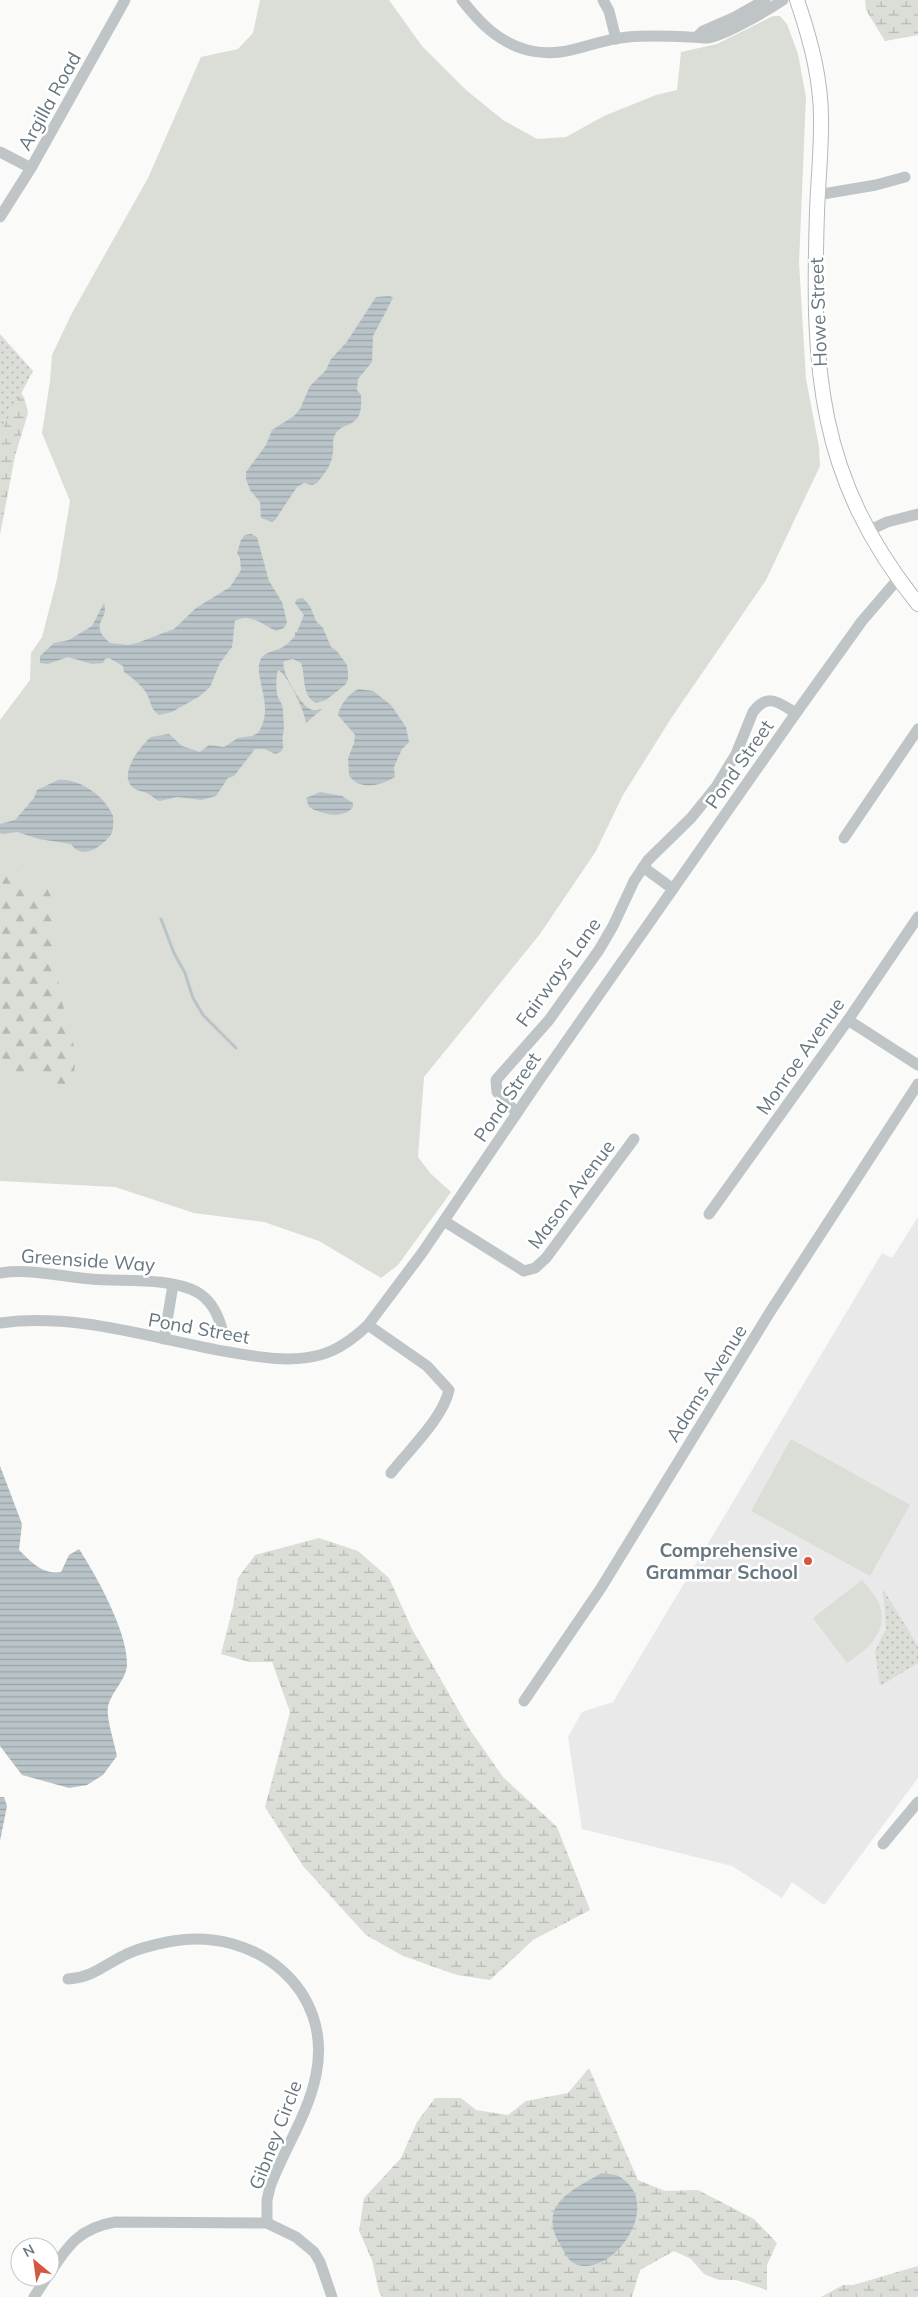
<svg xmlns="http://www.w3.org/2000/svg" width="918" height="2297" viewBox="0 0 918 2297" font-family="Mulish,sans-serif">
  <defs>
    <pattern id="forest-firs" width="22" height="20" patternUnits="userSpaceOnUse" patternTransform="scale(1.25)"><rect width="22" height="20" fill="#daded7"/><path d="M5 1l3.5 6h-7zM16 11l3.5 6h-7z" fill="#b5b9b4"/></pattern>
    <pattern id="wetland-marsh" width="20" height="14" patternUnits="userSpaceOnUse" patternTransform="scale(1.25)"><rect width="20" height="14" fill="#daded7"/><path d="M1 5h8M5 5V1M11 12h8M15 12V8" fill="none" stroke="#b5b9b4"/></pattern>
    <pattern id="park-dots" width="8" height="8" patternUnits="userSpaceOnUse" patternTransform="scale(1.25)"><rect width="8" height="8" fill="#daded7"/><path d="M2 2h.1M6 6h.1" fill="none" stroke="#b5b9b4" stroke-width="1.8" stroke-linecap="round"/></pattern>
    <pattern id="water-rules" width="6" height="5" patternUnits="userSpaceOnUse" patternTransform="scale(1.25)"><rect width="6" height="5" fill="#b9c4c8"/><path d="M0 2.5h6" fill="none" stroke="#9aa4a8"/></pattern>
  </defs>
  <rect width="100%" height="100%" fill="#fafaf8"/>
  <polygon fill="#e8e9e8" points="918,1217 918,1778 824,1905 792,1882 782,1898 732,1866 582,1829 568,1737 582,1712 613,1702 882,1253 892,1258"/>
  <g fill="#daded7">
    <polygon points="260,0 389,0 422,46 466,90 503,120 537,139 566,137 604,116 656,95 677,90 681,52 717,44 773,16 780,16 787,24 798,54 806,97 799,263 806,379 819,447 820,466 766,580 672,717 623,795 596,851 540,934 424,1077 418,1157 431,1174 451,1192 398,1265 381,1278 319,1241 264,1222 194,1213 115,1187 0,1181 0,720 30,680 31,653 42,637 57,579 70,501 42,433 50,381 52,355 72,313 148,178 201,57 238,49 253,33"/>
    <polygon points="791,1439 910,1505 870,1576 751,1511"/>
    <path d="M862,1580C868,1587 877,1597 880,1606C888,1634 866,1650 847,1663L813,1618Z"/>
  </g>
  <polygon fill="url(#forest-firs)" points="5,866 15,869 27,884 46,886 54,903 53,942 60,995 73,1039 75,1066 73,1078 61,1087 42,1073 0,1072 0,867"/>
  <g fill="url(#wetland-marsh)">
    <polygon points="865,0 918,0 918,35 885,41 866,10"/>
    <polygon points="0,368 24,397 28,413 15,456 0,535"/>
    <polygon points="319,1538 358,1551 389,1578 412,1629 468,1727 503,1777 557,1827 590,1910 533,1940 490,1980 457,1975 403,1956 366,1935 303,1866 265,1807 290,1712 272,1662 249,1662 221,1654 233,1607 238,1578 255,1555"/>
    <polygon points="589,2068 638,2180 665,2191 698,2190 754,2219 777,2243 767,2265 767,2290 736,2280 719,2280 704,2274 691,2259 674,2251 640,2270 632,2297 382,2297 379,2292 372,2260 359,2231 364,2198 401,2158 417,2122 435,2098 461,2098 476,2110 508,2115 526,2101 568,2093"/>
    <polygon points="918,2266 918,2297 821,2297 843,2285 853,2285"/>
  </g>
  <g fill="url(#park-dots)">
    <polygon points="0,334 33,371 0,433"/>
    <polygon points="883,1589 918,1646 918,1663 880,1686 875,1651 886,1629"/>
  </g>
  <g fill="url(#water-rules)">
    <path d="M390,296L393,298L373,336L372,362L358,379L357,390L361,395C364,433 342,418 334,437C332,441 334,447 333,452C332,465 325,473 317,483L312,485L304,483L297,487L275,520L272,522L261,518L260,502L250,490L246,479V472L266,445L272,430L294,416L300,409L310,386L326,370L331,359L346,343L376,297Z"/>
    <path d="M251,534L257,537L269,581L282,602L287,622L284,628L276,631C263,625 250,612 235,621L232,647L220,663L210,687L200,696L172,712L159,715C151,710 151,702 147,694C142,685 131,677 124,672L123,666L109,658L105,659L103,663L92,664L68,657L48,664L40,663V656L54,643L69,640L92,626L104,603C110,620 87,624 110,643L128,645L137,643L174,629L196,608L230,587L241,570L240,558L237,553L241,540L245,535Z"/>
    <path d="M303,598L310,606L316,621L323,628L331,647L337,651L347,665L348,673V680L345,685L326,700L316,703C301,695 306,677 301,663L293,659L284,661C280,670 300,704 310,709C314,711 318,710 322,709L306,723C305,712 288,675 278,670C276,678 276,686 277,694C278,699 283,704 283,709C283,718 285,726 283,735C281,744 288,751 275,754L265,749H255L234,776L228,778L216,796L201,800L177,797L160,801C155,800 154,797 150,795C144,790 134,792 130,784C121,771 141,745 151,737L169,734L182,746L200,752L209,745L224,747L238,738L252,736L258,733C277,705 250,674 262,657C268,651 276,651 283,647C288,644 291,640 295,636V632H297L304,615L295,603L297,599Z"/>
    <path d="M359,689L373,691L391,705L406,727L409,742L402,749L394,767L395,777C381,786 358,791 349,775L348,758L354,743L355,735L338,715C340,705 350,692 359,689Z"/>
    <path d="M58,780C79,778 105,796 113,816C114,822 113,827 112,833C104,845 83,862 71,844L39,839L17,832L3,834L0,833V824L15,820L34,798L37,790Z"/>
    <path d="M320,792L342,796L353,803V807C342,820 321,814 309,807L306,798Z"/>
    <path d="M0,1466L22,1524L19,1550C31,1562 43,1575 61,1572L69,1555L79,1549C97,1577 126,1629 127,1662C128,1679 111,1691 108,1707C106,1718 115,1744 117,1756L103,1775L87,1785L69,1788L22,1775L0,1746Z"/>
    <polygon points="0,1797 4,1797 7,1806 0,1841"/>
    <path d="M602,2173C607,2174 616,2174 620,2177C664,2204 615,2275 578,2265C568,2262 565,2253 561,2246C536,2205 572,2190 602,2173Z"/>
  </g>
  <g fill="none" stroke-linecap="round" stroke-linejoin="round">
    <polyline stroke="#b9c4c8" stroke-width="3" points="161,919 174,953 185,973 193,998 203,1015 236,1048"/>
    <g stroke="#b3b9bc" stroke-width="16">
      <path id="major" d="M797,0C811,41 822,82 821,125C821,154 818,183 817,212C812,368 816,477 918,604"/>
    </g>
    <g stroke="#bfc4c7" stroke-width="11">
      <path d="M462,0C480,23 498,42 527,50C566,60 591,40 628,37C648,35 669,36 689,37C695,37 702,38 708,38C724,36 768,10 783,0"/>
      <polyline points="603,0 609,11 616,39"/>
      <polyline points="697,37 703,31 735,17 765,0"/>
      <polyline points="0,152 31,168"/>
      <polyline points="817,195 876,185 905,177"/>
      <polyline points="0,217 31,168 125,0"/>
      <polyline points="868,531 887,522 918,514"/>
      <polyline points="844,838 918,729"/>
      <polyline points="643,867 673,889"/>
      <polyline points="848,1020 918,1065"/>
      <path d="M517,1113L497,1092L496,1080L549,1020L599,950L613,926L634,881L648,860L691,818L716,787L736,754L753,712C768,692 779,703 796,713"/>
      <polyline points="709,1214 848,1020 918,917"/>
      <polyline points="444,1221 524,1271 535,1268 546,1258 634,1139"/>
      <path d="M0,1273C30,1268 62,1277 91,1279C123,1282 168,1277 197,1292C211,1300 218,1314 222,1329"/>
      <path d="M0,1323C77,1312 154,1339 229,1352C258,1357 291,1363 320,1355C339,1350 354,1338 368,1325L422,1253L538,1082L796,713L862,621L898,579"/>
      <path d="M368,1325L427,1366L449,1390C443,1418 409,1450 391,1473"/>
      <polyline points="164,1339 173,1285"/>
      <polyline points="524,1701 601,1588 770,1312 918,1084"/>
      <polyline points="883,1844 918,1802"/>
      <path d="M68,1979C93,1977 101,1967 123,1956C138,1948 156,1944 173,1941C254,1927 334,1988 316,2075C308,2115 284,2149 270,2187L267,2200V2223"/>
      <path d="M50,2273C68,2245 80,2228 115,2222L267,2223L296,2237L314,2252L320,2262L332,2297"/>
      <polyline points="34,2297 47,2277"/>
    </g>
    <use href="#major" stroke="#fff" stroke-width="14"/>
  </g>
  <circle fill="#d4573e" stroke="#fff" stroke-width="2" cx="808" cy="1561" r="5"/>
  <g text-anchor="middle" stroke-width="5" stroke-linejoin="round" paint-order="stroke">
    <g font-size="19" fill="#677780" stroke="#fff">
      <text transform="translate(49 101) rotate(-61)" y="7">Argilla Road</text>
      <text transform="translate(818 312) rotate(-92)" y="7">Howe Street</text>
      <text transform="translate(739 764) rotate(-55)" y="7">Pond Street</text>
      <text transform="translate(558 972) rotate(-54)" y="7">Fairways Lane</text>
      <text transform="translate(800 1056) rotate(-55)" y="7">Monroe Avenue</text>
      <text transform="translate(507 1097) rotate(-56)" y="7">Pond Street</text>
      <text transform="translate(571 1194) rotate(-53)" y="7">Mason Avenue</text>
      <text transform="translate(88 1260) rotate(4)" y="7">Greenside Way</text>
      <text transform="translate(199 1328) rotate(10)" y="7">Pond Street</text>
      <text transform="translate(706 1383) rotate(-58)" y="7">Adams Avenue</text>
      <text transform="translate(275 2135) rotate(-69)" y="7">Gibney Circle</text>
    </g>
    <g font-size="19" font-weight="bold" fill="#677780" stroke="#fff" text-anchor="end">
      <text x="798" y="1557">Comprehensive<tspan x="798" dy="22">Grammar School</tspan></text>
    </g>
  </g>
  <g transform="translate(35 2262) rotate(331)"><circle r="24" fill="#ffffff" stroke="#c2c9cc"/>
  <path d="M0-4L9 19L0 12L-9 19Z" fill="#d4573e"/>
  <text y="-8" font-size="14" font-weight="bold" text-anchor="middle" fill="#677780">N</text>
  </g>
</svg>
